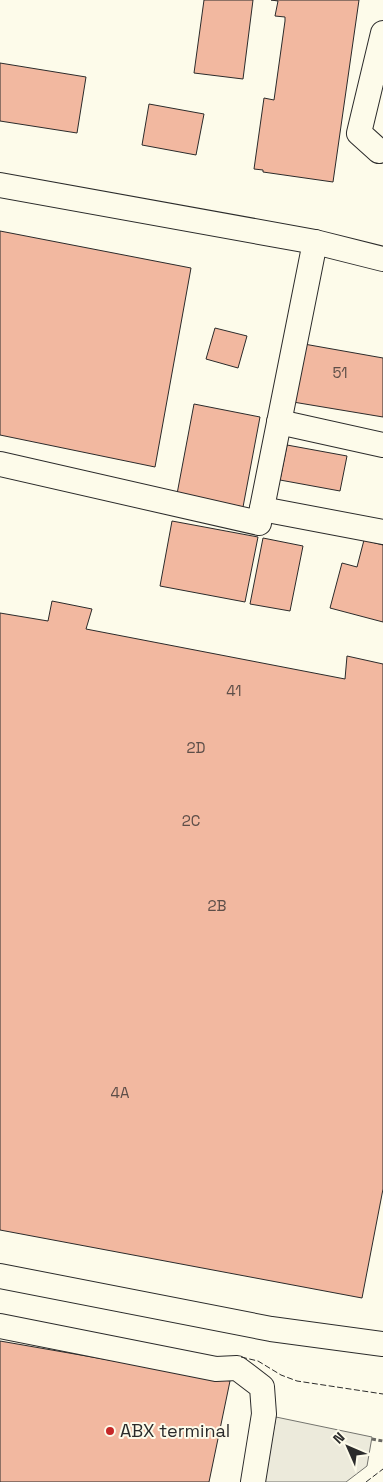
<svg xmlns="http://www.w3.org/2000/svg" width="383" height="1482" viewBox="0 0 383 1482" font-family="'Space Grotesk',sans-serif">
  <rect width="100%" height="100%" fill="#fdfbea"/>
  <polygon fill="#eceadb" stroke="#74746e" points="276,1417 372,1437 367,1466 346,1482 264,1482"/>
  <g fill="#f2b8a0" stroke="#2b2b2b">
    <polygon points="204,0 253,0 243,79 194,73"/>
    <polygon points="271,0 359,0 333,182 263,172 263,170 254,169 264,98 274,100 285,21 285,17 275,16 278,1"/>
    <polygon points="0,63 86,77 77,133 0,121"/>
    <polygon points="149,104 204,114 196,155 142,145"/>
    <polygon points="0,231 191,268 155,467 0,435"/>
    <polygon points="215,328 247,336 238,368 206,359"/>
    <polygon points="304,344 383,358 383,417 293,402"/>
    <polygon points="194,404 260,417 243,507 177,494"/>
    <polygon points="287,445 347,456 340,491 280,480"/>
    <polygon points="172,521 258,537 245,602 160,586"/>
    <polygon points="263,538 303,546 290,611 250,604"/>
    <polygon points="364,540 383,545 383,622 330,608 342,563 357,567"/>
    <polygon points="52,601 92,609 86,629 345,679 347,656 383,664 383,1189 362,1298 0,1230 0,613 48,621"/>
    <polygon points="0,1341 230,1381 209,1482 0,1482"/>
  </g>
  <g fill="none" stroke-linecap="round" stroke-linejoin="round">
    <g stroke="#2b2b2b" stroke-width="26">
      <g id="minor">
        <polyline points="379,151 359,133 383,33"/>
        <polyline points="0,185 315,242 383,259"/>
        <polyline points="279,422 383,445"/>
        <polyline points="0,464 259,523 315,242"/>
        <polyline points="262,509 383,532"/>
        <polyline points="0,1276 271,1329 383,1344"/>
        <polyline points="0,1326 216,1369 237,1368 262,1387 264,1414 253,1482"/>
      </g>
    </g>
    <polyline stroke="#6a6964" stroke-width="3" stroke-dasharray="4 2.5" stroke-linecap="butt" points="372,1439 383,1441"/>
    <use href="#minor" stroke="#fdfbea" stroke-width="24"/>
    <g stroke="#2b2b2b" stroke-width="1" stroke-dasharray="6 2.5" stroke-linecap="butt">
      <polyline points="241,1357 258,1361 281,1375 297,1381 383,1394"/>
      <polyline points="366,1482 383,1469"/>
    </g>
  </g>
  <circle fill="#c62828" stroke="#fdfbea" stroke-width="2" cx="110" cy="1431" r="5"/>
  <g text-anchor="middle" stroke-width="4" stroke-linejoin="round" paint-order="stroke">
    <g font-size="15" fill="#5d4e48">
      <text x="340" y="378">51</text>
      <text x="234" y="696">41</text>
      <text x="196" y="753">2D</text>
      <text x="191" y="826">2C</text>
      <text x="217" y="911">2B</text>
      <text x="120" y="1098">4A</text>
    </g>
    <g font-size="18" fill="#2b2b2b" stroke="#fdfbea" text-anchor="start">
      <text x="120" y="1437">ABX terminal</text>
    </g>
  </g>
  <g transform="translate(348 1447) rotate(315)" stroke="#fdfbea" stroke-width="4" paint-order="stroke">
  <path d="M0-4L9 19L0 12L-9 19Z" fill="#2b2b2b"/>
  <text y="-8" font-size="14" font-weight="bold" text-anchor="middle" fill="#2b2b2b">N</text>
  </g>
</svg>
